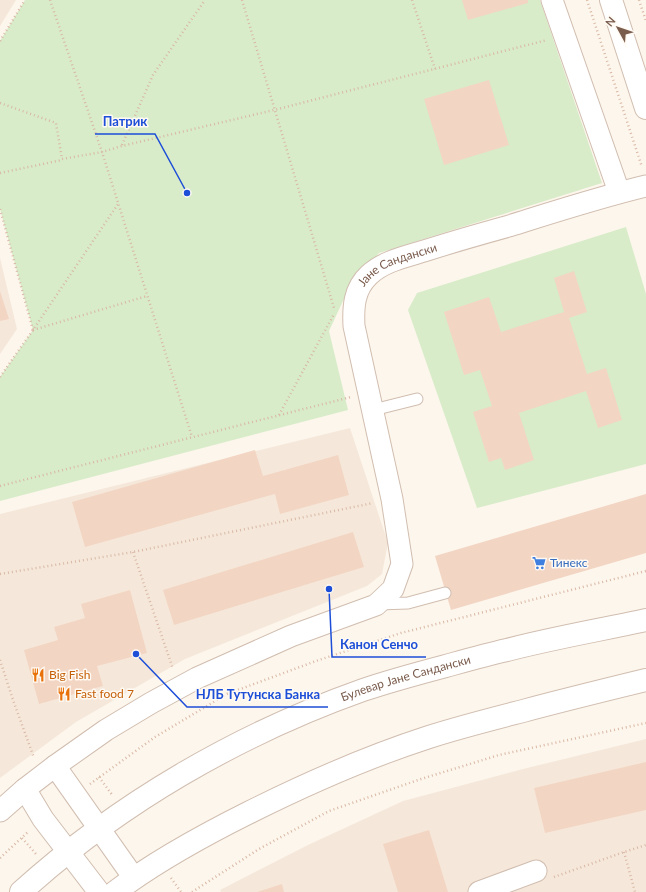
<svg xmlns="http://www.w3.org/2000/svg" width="646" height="892" viewBox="0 0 646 892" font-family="Lato,sans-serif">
  <rect width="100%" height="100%" fill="#fdf6ec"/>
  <g fill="#f5e8da">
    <polygon points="0,0 16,0 0,26"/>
    <polygon points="0,258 17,329 0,354"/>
    <polygon points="350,428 388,543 382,574 367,586 185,659 76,722 0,778 0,514"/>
    <polygon points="646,739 646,892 221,892 220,890 308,845 403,801 523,769"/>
  </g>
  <g fill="#d8ecc9">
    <polygon points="25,0 540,0 602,183 379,253 349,288 329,331 348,410 0,501 0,377 33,330 0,209 0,41"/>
    <polygon points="626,227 646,294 646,464 477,508 408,310 417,293"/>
  </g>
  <g fill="#f3d5c3">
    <polygon points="462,0 528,0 528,3 468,20"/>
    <polygon points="489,80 509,145 444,165 424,99"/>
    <polygon points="574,271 587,312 569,318 587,374 606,368 622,420 598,428 586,391 519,413 534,460 505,470 501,458 489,462 473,412 492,406 480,370 464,375 444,312 489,297 501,332 564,312 554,278"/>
    <polygon points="0,291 9,319 0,321"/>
    <polygon points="255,450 263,476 338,455 349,495 280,514 275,494 85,547 72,502"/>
    <polygon points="646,494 646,553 451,610 435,556"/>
    <polygon points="353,532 364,567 174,625 163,590"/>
    <polygon points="130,590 147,653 97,666 103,686 39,704 24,650 58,640 54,627 85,618 81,604"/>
    <polygon points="646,762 646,810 545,833 534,788"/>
    <polygon points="429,830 448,892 398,892 383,844"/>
    <polygon points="282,884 284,892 257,892"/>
  </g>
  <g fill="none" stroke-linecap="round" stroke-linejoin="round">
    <g stroke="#d1beb0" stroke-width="13">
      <g id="service">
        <polyline points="373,410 417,399"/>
        <polyline points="378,604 408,603 445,593"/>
      </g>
    </g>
    <g stroke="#d1beb0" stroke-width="23">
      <g id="minor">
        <polyline points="552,0 619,192"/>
        <polyline points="55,766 134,878"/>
        <polyline points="25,789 43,819 99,892"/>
        <path id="s1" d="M0,811L25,789L55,766L106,730L151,703L197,678L291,636L376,605L393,589L402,564L392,499L354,326C353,307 354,289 369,275C384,261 405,257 424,251C452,242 480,234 509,226C554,212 600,197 646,186"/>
        <polyline points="479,892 536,871"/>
      </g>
    </g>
    <g stroke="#d1beb0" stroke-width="24">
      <g id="tertiary">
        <polyline points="611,0 646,108"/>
        <path id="s2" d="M21,892C119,803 239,734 363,690C392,680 423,672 453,664C471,659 489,654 507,650C553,638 600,630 646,620"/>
        <path d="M115,892C156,861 202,836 248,813C306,784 367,757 429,737C460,727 492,719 523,711C564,700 605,690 646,680"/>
      </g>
    </g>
    <g stroke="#d9b8a5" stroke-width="2.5" stroke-dasharray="1 3" stroke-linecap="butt">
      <polyline points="50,0 102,152 192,437"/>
      <polyline points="242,0 334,308"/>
      <polyline points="412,0 435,69"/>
      <polyline points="587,0 642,167"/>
      <polyline points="639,0 646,21"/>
      <polyline points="0,41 25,0"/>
      <polyline points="0,103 56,123 62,159 102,152 122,146 274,110 547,40"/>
      <polyline points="122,145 153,75 205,0"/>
      <polyline points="0,173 62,160"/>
      <polyline points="0,209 33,330"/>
      <polyline points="33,330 147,296"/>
      <polyline points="0,377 33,330 118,204"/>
      <polyline points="279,415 334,314"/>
      <polyline points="0,486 351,397"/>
      <polyline points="133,552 173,669"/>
      <polyline points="0,574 133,552 373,503"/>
      <polyline points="0,660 12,697 34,758"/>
      <polyline points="99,777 113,796"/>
      <polyline points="90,784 155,737 227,694 316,661 401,633 646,571"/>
      <polyline points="22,838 36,854"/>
      <polyline points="624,852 635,892"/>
      <polyline points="0,858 29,831"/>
      <polyline points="554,877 624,852 646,845"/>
      <polyline points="171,878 181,892"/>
      <polyline points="192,892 259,849 329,811 421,779 499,755 646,723"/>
    </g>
    <use href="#service" stroke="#fff" stroke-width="11"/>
    <use href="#minor" stroke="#fff" stroke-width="21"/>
    <use href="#tertiary" stroke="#fff" stroke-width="22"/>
  </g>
  <defs>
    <g id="supermarket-bare" transform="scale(1.08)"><path d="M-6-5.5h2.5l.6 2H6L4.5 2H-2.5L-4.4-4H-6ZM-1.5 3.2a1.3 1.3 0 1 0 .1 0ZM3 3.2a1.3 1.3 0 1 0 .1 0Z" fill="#3f7fe0" stroke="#fffaf3" stroke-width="2.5" paint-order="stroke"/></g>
    <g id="restaurant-bare" transform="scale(1.08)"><path d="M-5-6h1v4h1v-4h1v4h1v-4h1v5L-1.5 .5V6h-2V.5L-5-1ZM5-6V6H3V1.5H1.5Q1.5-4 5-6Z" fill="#e8710a" stroke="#fffaf3" stroke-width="2.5" paint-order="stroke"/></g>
  </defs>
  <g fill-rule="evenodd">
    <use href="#supermarket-bare" x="539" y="563"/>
    <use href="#restaurant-bare" x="38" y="675"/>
    <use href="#restaurant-bare" x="64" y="694"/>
  </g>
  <g text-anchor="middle" stroke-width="3" stroke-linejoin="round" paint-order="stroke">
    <g font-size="12" fill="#7a5c4d" stroke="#fffaf3">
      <text dy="4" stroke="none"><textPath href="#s1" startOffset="810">Јане Сандански</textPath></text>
      <text dy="4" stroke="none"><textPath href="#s2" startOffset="444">Булевар Јане Сандански</textPath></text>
    </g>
    <g font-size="12" fill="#366cbe" stroke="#fffaf3" text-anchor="start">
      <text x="550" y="567">Тинекс</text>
    </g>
    <g font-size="12" fill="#c56008" stroke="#fffaf3" text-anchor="start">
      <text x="49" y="679">Big Fish</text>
      <text x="75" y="698">Fast food 7</text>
    </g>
  </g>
  <path fill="none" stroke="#1d4ed8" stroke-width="1.5" d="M187 193L155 134H95M329 589L332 657H426M136 654L187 707H328"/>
  <g fill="#1d4ed8" stroke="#fffaf3" stroke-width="1.5">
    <circle cx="187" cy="193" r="4"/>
    <circle cx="329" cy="589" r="4"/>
    <circle cx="136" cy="654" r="4"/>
  </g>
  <g font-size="13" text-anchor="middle" font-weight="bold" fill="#1d4ed8" stroke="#fffaf3" stroke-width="3" stroke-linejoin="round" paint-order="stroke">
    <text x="125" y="126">Патрик</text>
    <text x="379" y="649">Канон Сенчо</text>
    <text x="258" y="699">НЛБ Тутунска Банка</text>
  </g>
  <g transform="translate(618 28) rotate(310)" stroke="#fffaf3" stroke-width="3" paint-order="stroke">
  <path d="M0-3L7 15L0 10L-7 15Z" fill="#7a5c4d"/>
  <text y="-6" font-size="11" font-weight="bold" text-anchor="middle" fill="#7a5c4d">N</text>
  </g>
</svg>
